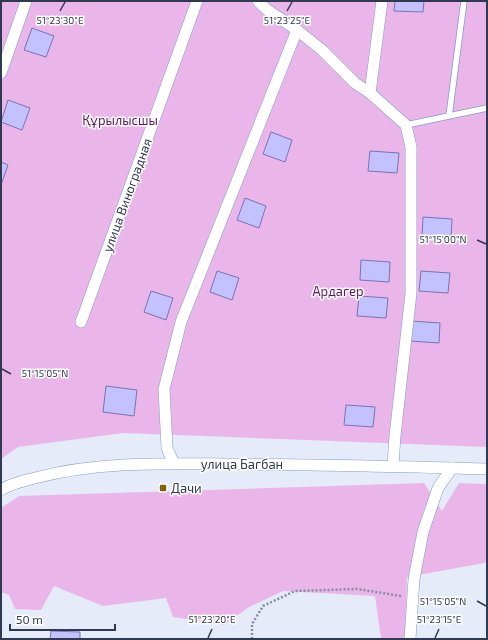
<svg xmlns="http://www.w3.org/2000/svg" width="488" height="640" viewBox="0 0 488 640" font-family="'Exo 2',sans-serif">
  <rect width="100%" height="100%" fill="#e5ebf8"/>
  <g fill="#eab6ea">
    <polygon points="1,1 487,1 487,447 123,433 18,447 1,459"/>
    <polygon points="424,483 442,511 459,483 487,484 487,560 484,563 407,577 405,639 381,639 375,596 283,591 249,607 224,625 173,617 166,598 103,606 54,586 41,610 15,609 9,595 1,592 1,508 19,496"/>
  </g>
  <g fill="#c4c1ff" stroke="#7874af">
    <polygon points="395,1 424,1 423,12 394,11"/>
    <polygon points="32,28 54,36 46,57 24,50"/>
    <polygon points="8,100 30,108 22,130 1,122"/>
    <polygon points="271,132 292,140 285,162 263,154"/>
    <polygon points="370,151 399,153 397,173 368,171"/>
    <polygon points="1,162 8,165 1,185"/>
    <polygon points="245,198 266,206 259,228 237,220"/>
    <polygon points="423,217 452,219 451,239 422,237"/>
    <polygon points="361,260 390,262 389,282 360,280"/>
    <polygon points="217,271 239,278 232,300 210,292"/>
    <polygon points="421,271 450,273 448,293 419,291"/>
    <polygon points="151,291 173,298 166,320 144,312"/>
    <polygon points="359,296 388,298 386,318 357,316"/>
    <polygon points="411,321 440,323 439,343 410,341"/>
    <polygon points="106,386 137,390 134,416 103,412"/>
    <polygon points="346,405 375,407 373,427 344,425"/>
    <polygon points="51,631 80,632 80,639 50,639"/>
  </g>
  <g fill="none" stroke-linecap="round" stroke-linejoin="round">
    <g stroke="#829bd4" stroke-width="7">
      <g id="service">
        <polyline points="449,116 464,1"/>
        <polyline points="406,125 487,108"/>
      </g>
    </g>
    <g stroke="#829bd4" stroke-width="12">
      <g id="minor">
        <polyline points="258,1 266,9 297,30 322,50 355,83 370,93 406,125 411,147 411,293 395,436 393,465"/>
        <polyline points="1,73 26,1"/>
        <polyline points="370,93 382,1"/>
        <polyline points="81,322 197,1"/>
        <polyline points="174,464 167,448 164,389 181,322 297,30"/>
        <path d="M1,490C12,483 23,481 35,478C102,460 174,464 242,464C324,465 405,466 487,469"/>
        <polyline points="410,639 414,579 423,532 438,488 452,468"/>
      </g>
    </g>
    <polyline stroke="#858da0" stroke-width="2.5" stroke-dasharray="2 2" stroke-linecap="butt" points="252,639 252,624 263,606 295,591 357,589 401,596"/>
    <use href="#service" stroke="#fff" stroke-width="5.5"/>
    <use href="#minor" stroke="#fff" stroke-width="11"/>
  </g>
  <path fill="none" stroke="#2f3951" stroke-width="1.5" d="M60,11L65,2M287,11L292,2M477,240L486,244M2,369L11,374M477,601L486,606M208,638L212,629M435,638L439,629"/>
  <rect fill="#856400" stroke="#fff" stroke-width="1.5" x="159" y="484" width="8" height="8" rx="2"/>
  <g text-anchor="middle" stroke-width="3" stroke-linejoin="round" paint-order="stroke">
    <g font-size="13" fill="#5f1662" stroke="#fff">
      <text x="120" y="125">Құрылысшы</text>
      <text x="338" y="296">Ардагер</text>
    </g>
    <g font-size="13" fill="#2f3951" stroke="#fff">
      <text transform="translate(127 195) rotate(-70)" y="5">улица Виноградная</text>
      <text x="242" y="469">улица Багбан</text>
    </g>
    <g font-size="13" fill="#2f3951" stroke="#fff" text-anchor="start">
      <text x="171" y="493">Дачи</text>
    </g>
  </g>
  <g font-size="10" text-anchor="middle" fill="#2f3951" stroke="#fff" stroke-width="3" stroke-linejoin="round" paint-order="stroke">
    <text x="60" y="24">51°23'30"E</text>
    <text x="287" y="24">51°23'25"E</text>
    <text x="443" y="243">51°15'00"N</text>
    <text x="45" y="377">51°15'05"N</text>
    <text x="443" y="605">51°15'05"N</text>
    <text x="212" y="623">51°23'20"E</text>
    <text x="439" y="623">51°23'15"E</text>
  </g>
  <rect width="488" height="640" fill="none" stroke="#2f3951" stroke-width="4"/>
  <path d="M10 624v6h105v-6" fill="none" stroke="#2f3951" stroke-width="2"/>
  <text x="16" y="624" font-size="12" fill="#2f3951" stroke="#ffffff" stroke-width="3" paint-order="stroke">50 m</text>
</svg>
